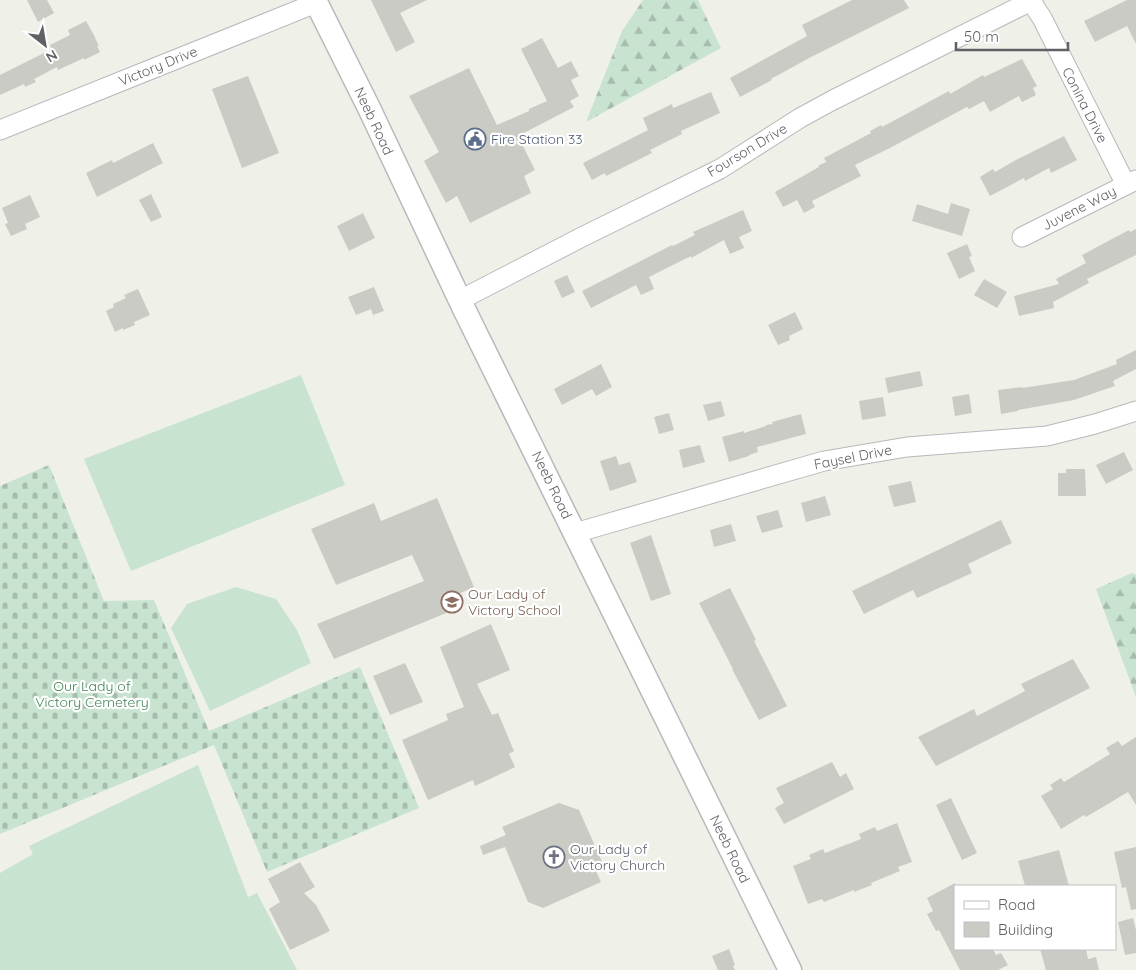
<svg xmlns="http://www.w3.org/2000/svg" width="1136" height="970" viewBox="0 0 1136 970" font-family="Quicksand,sans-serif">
  <defs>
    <pattern id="forest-firs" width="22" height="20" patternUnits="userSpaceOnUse" patternTransform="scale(1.25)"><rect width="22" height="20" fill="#c8e4d0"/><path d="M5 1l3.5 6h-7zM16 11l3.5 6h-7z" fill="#a6bcad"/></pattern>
    <pattern id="cemetery-stones" width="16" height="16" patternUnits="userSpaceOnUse" patternTransform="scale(1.25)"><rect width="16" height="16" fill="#c8e4d0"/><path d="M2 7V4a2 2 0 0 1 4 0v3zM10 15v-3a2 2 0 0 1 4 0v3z" fill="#a6bcad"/></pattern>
  </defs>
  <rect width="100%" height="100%" fill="#eff0e8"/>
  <g fill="url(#forest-firs)">
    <polygon points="643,0 698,0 721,48 586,122 622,31"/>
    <polygon points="1132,573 1136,575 1136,697 1096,589"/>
  </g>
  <polygon fill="url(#cemetery-stones)" points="49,465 104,601 154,600 209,731 360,667 419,808 267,872 214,745 0,834 0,486"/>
  <g fill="#c8e4d0">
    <polygon points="301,375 345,485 131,571 84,459"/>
    <polygon points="236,587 276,599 297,630 311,663 210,711 171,628 187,604"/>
    <polygon points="198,765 248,897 257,893 297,970 0,970 0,873 33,854 29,846"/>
  </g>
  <g fill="#cbcbc5">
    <polygon points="27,0 47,0 54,13 38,22"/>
    <polygon points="371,0 427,0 400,13 415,42 396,52"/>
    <polygon points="852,0 904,0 909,8 811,57 771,79 772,80 740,97 730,78 807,36 802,25"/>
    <polygon points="1127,0 1136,0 1136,44 1127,26 1095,42 1084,21"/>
    <polygon points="86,21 95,37 95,38 99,46 97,46 100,52 84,60 84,58 58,70 57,67 34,79 36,82 25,87 24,84 0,95 0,75 52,49 50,45 70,35 68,30"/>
    <polygon points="542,38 558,68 571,61 579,76 571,80 579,96 570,101 574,107 518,136 535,170 524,176 531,193 470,223 457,196 446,203 424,161 439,152 409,96 469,68 497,125 529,111 529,109 547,101 521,49"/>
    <polygon points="1022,59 1037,86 1033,88 1036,95 1022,102 1019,96 990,112 984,101 969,109 967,107 888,149 855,165 861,176 812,201 815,207 804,213 797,200 783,207 775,192 819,167 818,166 826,162 824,158 871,133 870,131 881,125 882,127 949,91 950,94 983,75 984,77"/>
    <polygon points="248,76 279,153 242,168 212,89"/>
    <polygon points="711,92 720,113 681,131 682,134 650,150 652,153 606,176 605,173 592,180 583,163 648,130 643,118 672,104 673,108"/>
    <polygon points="1064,136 1077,160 1051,173 1049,168 1025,181 1024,178 990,196 980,177 993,169 995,172 1016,160"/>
    <polygon points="153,143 163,163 97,197 86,173 112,160 113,163"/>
    <polygon points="151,194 162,217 151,222 139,200"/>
    <polygon points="30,195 40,217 25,224 27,229 11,236 5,224 8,223 2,208"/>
    <polygon points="951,203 970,209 962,236 912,221 917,204 948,214"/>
    <polygon points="743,210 752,231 739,237 744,248 730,254 724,240 691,258 691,256 649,277 654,289 641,295 636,285 591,308 582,291 672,245 673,246 695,235 693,232"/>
    <polygon points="363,213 375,238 349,251 337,226"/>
    <polygon points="1136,229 1136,255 1087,279 1089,283 1053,302 1054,308 1019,316 1014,296 1059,284 1056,279 1086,263 1082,255 1129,230 1130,232"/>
    <polygon points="967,244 972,256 969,257 975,271 959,279 947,253"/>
    <polygon points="567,275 575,292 562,298 554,281"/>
    <polygon points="984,279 1007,292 997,308 974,295"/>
    <polygon points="374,287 384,311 373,315 371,309 356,315 348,297"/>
    <polygon points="138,289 150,315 134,322 135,325 123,330 123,328 115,332 106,311 114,307 113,304 126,298 124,295"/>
    <polygon points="795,312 803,329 789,336 790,340 778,345 768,325"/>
    <polygon points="1136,350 1136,369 1113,381 1115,386 1074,400 1018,410 1018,411 1001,414 998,390 1021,387 1022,388 1074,380 1117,364 1116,360"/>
    <polygon points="601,364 612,387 596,396 592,389 562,405 554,389"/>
    <polygon points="920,371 923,386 888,393 885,378"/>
    <polygon points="969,394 972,413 955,416 952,397"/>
    <polygon points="883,397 886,416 862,420 859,401"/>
    <polygon points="721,401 725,416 708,421 703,405"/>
    <polygon points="669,413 674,430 659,434 654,417"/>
    <polygon points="801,414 806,434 757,447 758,452 749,455 749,456 729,462 722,437 744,431 744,433 766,426 766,425 773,424 772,422"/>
    <polygon points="700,445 705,462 683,468 679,450"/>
    <polygon points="1124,452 1133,470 1106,484 1096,465"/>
    <polygon points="616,456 619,465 630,462 637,482 610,491 600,461"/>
    <polygon points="1066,469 1085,469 1086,496 1058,496 1058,473 1066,473"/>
    <polygon points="911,481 916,502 894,507 888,486"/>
    <polygon points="825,496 831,515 806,522 801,503"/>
    <polygon points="437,498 474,587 456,595 461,607 334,659 317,624 424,581 412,555 336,585 311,529 374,503 381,521"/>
    <polygon points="778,510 783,527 762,533 756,516"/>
    <polygon points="1001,520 1012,543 968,564 972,573 917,598 913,590 864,614 852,591"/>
    <polygon points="731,524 736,541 714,547 710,530"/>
    <polygon points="651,535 671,594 651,601 630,543"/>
    <polygon points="730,588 756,640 754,641 787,706 759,720 732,669 733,669 699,603"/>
    <polygon points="491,624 510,670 477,684 492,715 498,713 514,751 509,754 515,767 475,786 473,780 428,800 402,740 448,720 446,714 464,707 440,647"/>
    <polygon points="1073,659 1090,688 936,766 918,737 974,709 977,716 1025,691 1021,684"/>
    <polygon points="405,663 423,702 390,715 373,676"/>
    <polygon points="1136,737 1136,805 1128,792 1086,817 1084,815 1061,829 1041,796 1053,789 1050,785 1061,778 1064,782 1110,754 1106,748 1118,741 1122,746"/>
    <polygon points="832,762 840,777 846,773 854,789 784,824 775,808 784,803 776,788"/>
    <polygon points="951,798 977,853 962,860 936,805"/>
    <polygon points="559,803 579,810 604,866 595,869 601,882 543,908 528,902 505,847 483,855 480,846 506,835 502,827"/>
    <polygon points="897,823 912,862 898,867 900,871 871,883 872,885 854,892 854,890 824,902 822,899 808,904 793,866 811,859 809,855 823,849 825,853 861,839 859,834 875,827 877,831"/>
    <polygon points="1136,847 1136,909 1131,910 1126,887 1122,888 1114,852"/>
    <polygon points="1059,850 1069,886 1025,886 1018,861"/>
    <polygon points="300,862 315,887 304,893 316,905 330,931 290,950 269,909 280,902 268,879"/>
    <polygon points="955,883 955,949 993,949 996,955 1001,953 1008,965 998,970 960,970 939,930 936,931 927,914 933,911 927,898"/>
    <polygon points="1133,918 1136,930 1136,953 1125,955 1118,922"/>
    <polygon points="729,949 735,965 733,966 735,970 718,970 712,956"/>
    <polygon points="1040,949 1086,949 1088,959 1096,957 1099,970 1046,970"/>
  </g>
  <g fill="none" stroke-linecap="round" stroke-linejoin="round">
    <g stroke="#b8b8bd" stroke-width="21">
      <g id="minor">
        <polyline points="1030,0 1042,18 1126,185"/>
        <polyline points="0,130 316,3"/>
        <polyline points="1022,237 1136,180"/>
        <polyline points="460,300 584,236 720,169 800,118 833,100 1033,0"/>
        <polyline points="575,533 824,461 907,447 1047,436 1095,424 1136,411"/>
      </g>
    </g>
    <g stroke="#b8b8bd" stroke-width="25">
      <polyline id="tertiary" points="315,0 369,108 465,311 790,970"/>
    </g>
    <use href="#minor" stroke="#fff" stroke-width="19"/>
    <use href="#tertiary" stroke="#fff" stroke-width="22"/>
  </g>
  <defs>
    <g id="civic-ring" transform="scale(1.125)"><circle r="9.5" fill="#fff" stroke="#5c6f8a" stroke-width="1.5"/><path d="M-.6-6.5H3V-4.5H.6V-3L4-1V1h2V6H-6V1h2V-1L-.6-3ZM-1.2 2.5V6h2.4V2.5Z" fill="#5c6f8a"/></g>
    <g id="school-ring" transform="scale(1.125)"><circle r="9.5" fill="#fff" stroke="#8d6e63" stroke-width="1.5"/><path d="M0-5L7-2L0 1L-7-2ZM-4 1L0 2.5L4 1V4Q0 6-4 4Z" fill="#8d6e63"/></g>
    <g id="church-ring" transform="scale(1.125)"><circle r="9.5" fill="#fff" stroke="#6b7280" stroke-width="1.5"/><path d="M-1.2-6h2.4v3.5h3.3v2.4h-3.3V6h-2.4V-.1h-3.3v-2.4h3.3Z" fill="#6b7280"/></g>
  </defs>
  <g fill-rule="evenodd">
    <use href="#civic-ring" x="475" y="139"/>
    <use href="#school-ring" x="452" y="602"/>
    <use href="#church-ring" x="554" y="857"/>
  </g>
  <g text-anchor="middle" stroke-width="4.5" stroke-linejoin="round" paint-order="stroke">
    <g font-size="14" fill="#5f6166" stroke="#fff">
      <text transform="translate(158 66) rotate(-22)" y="5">Victory Drive</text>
      <text transform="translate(1085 105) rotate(63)" y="5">Conina Drive</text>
      <text transform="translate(374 121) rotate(65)" y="5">Neeb Road</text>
      <text transform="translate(747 150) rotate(-31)" y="5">Fourson Drive</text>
      <text transform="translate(1079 208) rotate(-27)" y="5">Juvene Way</text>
      <text transform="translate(853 457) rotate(-11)" y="5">Faysel Drive</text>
      <text transform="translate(552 485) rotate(64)" y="5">Neeb Road</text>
      <text transform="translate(730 849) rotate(64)" y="5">Neeb Road</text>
    </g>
    <g font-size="14" fill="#4e5e75" stroke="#fff" text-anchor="start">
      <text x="491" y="144">Fire Station 33</text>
    </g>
    <g font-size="14" fill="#785e54" stroke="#fff" text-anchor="start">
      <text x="468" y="599">Our Lady of<tspan x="468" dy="16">Victory School</tspan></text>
    </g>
    <g font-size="14" fill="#418457" stroke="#fff">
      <text x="92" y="691">Our Lady of<tspan x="92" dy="16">Victory Cemetery</tspan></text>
    </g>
    <g font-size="14" fill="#5b616d" stroke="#fff" text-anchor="start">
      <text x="570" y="854">Our Lady of<tspan x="570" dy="16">Victory Church</tspan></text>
    </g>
  </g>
  <rect x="954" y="885" width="162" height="65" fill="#ffffff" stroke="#bfc0c2"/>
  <rect x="964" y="901" width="25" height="8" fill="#ffffff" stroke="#bfc0c2"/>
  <text x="998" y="910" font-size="15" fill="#5f6166">Road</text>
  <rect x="964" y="922" width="25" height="15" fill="#cbcbc5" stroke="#bfc0c2"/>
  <text x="998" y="935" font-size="15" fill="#5f6166">Building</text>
  <g transform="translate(45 45) rotate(149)" stroke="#ffffff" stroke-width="4" paint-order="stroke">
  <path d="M0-4L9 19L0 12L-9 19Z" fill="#5f6166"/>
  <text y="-8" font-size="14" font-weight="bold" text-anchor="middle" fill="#5f6166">N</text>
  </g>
  <path d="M956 42v8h112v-8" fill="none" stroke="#5f6166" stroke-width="2.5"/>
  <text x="964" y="42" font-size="15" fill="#5f6166" stroke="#ffffff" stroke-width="4" paint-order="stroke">50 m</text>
</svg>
